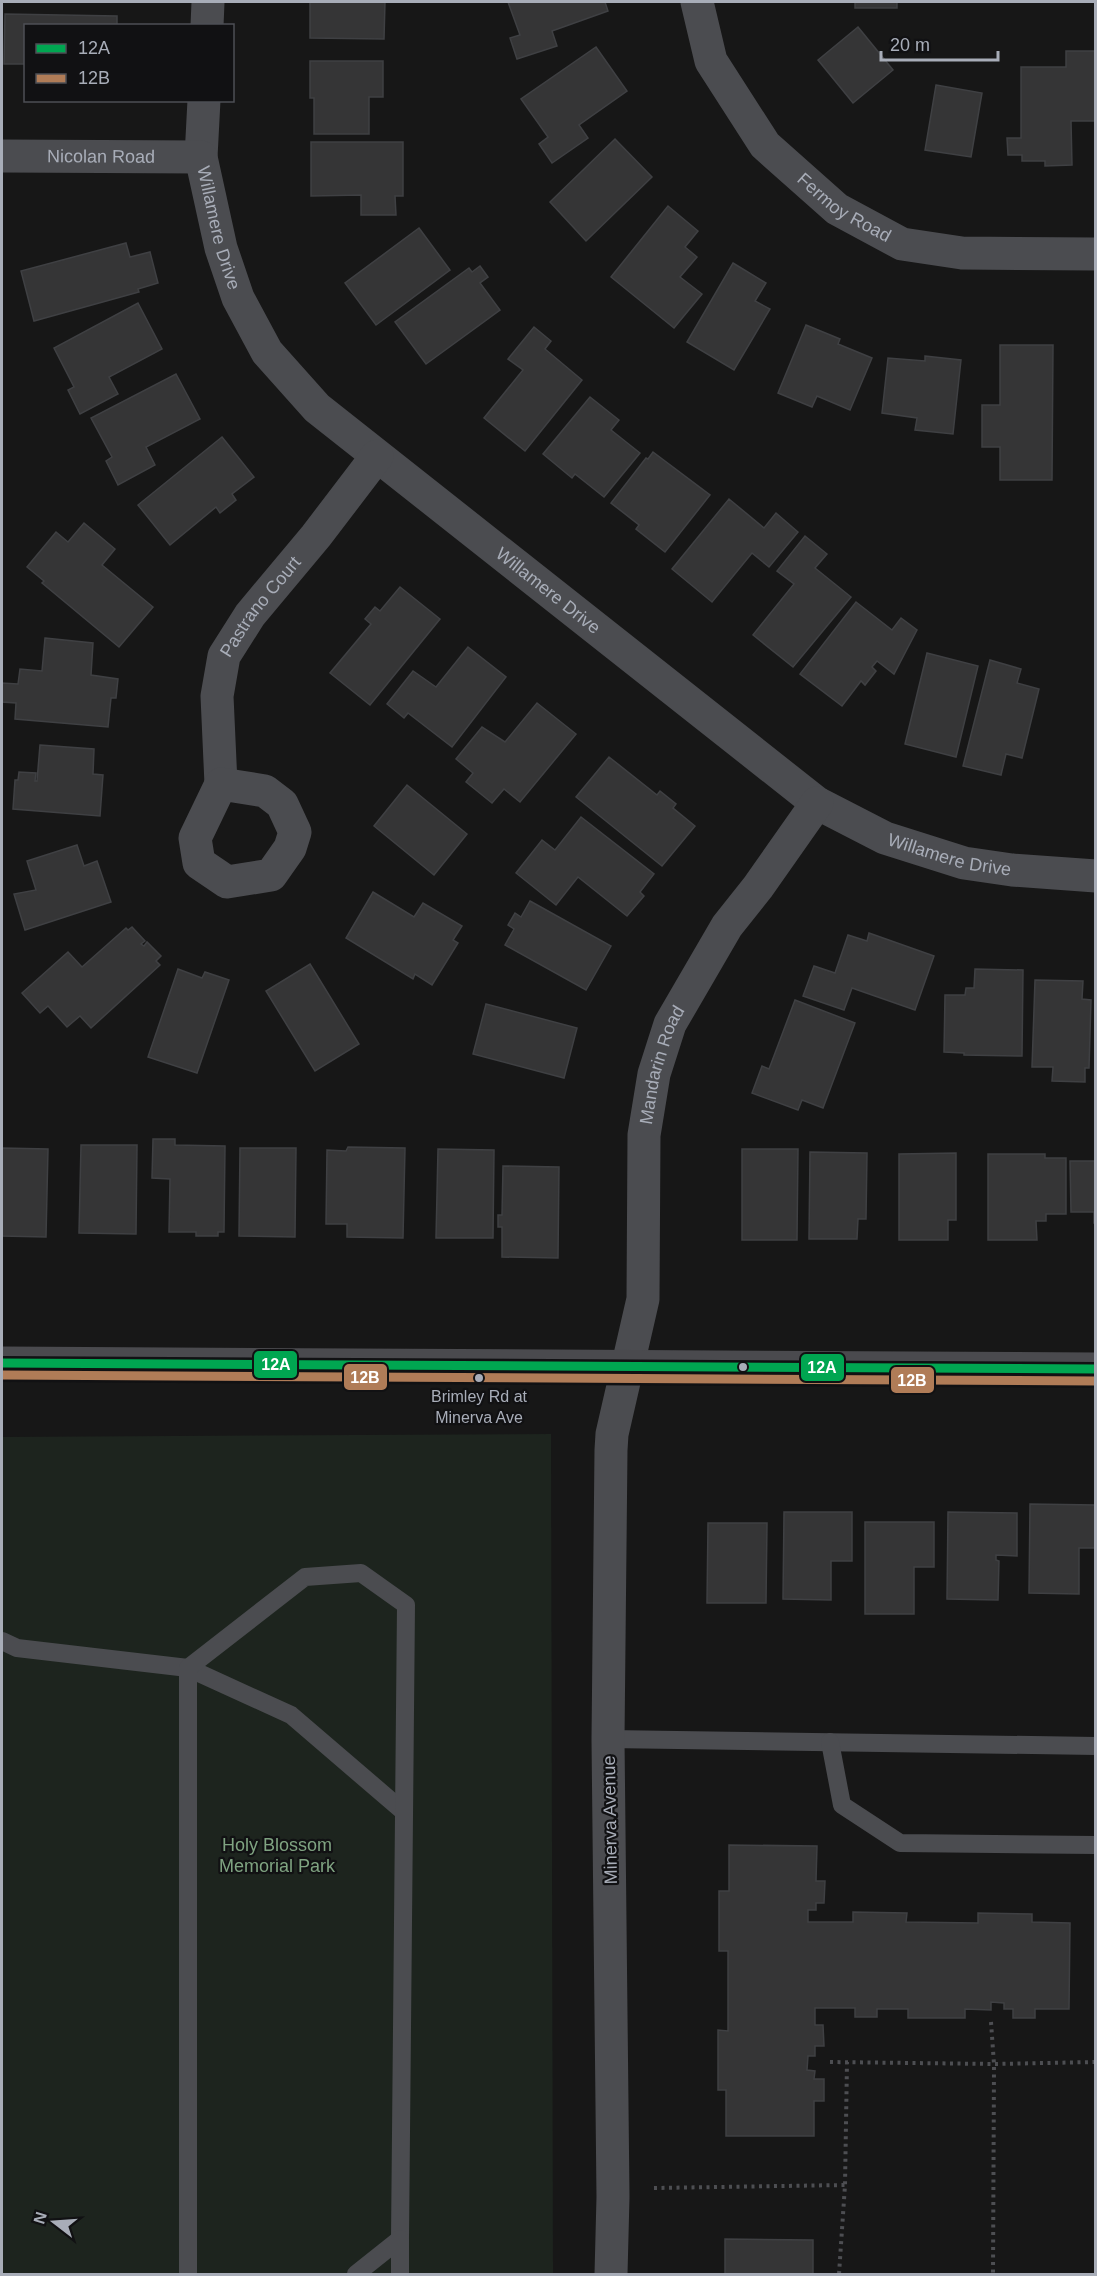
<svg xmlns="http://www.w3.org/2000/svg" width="1097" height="2276" viewBox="0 0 1097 2276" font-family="Helvetica,sans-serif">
  <rect width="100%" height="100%" fill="#171717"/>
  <polygon fill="#1d241e" points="551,1434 553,2274 2,2274 2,1437"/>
  <g fill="#353536" stroke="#3f4043" stroke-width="1.5">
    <polygon points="310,2 385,2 384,39 310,38"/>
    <polygon points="508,2 605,2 608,11 552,31 557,46 517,59 510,38 520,35"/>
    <rect x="855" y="2" width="42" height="6"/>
    <polygon points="5,14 117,16 117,26 26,26 26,64 4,64"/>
    <polygon points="858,27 893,70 853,103 818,60"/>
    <polygon points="596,47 627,91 579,125 588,138 552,163 539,144 548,137 521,99"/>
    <polygon points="1066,51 1096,51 1096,121 1071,121 1072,165 1045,166 1045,161 1022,161 1022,155 1008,155 1007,138 1021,138 1021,67 1066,67"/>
    <polygon points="310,61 383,61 383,97 369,97 369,134 314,134 314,98 310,98"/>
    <polygon points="936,85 982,93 971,157 925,150"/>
    <polygon points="615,139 652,177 586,241 550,202"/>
    <polygon points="311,142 403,142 403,196 395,196 396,215 361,215 361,195 311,196"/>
    <polygon points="668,206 698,231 685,247 697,257 680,277 702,294 674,328 611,277"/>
    <polygon points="419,228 450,270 376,325 345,283"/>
    <polygon points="126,243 130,257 150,252 158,283 138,289 139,292 34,321 21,271"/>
    <polygon points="733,263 766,283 755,301 770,309 734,370 687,342"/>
    <polygon points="480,266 488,277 480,283 500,310 426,364 395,322 469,268 472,272"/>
    <polygon points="138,303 162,349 109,377 118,394 80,414 68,390 74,387 54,348"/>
    <polygon points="806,325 840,339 838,344 872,358 850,410 817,396 812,407 778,393"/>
    <polygon points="534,327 551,341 545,349 582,380 525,451 484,418 523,370 508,359"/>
    <polygon points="1000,345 1053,345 1052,480 1000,480 1000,447 982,447 982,405 1000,405"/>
    <polygon points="925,356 961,360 953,434 915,430 917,418 882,413 888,358 925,361"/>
    <polygon points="176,374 200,419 146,447 155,465 118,485 106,461 112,457 91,418"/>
    <polygon points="590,397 619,420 611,430 640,453 604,497 575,474 572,478 543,454"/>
    <polygon points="222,437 254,477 232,494 236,500 220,513 216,507 170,545 138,505"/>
    <polygon points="653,452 710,495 665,552 636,529 639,525 611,503 646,458 648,459"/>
    <polygon points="729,499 764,528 776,513 798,532 769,567 752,553 712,602 672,569"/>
    <polygon points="84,523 115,549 102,565 153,607 119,647 42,583 44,581 27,567 56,532 68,542"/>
    <polygon points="805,536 827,554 815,568 851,597 793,667 753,635 794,584 777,571"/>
    <polygon points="400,587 440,619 370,705 330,673 371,624 365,619 375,607 380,611"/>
    <polygon points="856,602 892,630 901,618 917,630 894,674 877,661 872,667 876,671 865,685 861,681 842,706 800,674"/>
    <polygon points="45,638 93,643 91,675 118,679 116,698 111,698 108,727 15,719 16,703 2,702 2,683 18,684 20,669 42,671"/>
    <polygon points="468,647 506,677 452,747 408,713 404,718 387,704 413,671 436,687"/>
    <polygon points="927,653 978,666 956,757 905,744"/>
    <polygon points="990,660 1021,669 1017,683 1039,689 1022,758 1006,754 1001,775 963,766"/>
    <polygon points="537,703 576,734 520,802 504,789 492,803 466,782 473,773 456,759 482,727 505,742"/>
    <polygon points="40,745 94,749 93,774 103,775 100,816 13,809 15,780 18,780 19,772 36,773 35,781 37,781"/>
    <polygon points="609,757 657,795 660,791 676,804 673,808 695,826 662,866 576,797"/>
    <polygon points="407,785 467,834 434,875 374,826"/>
    <polygon points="581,817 654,874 640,892 644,896 627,916 578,877 556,905 516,873 542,840 555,850"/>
    <polygon points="77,845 84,866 97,861 111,902 25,930 14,894 36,890 27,861"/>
    <polygon points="373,892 414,917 423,903 462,926 453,940 458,943 432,985 415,974 413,979 346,938"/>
    <polygon points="530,901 611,946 586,990 505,945 514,929 508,925 515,913 521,917"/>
    <polygon points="132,927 145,941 141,944 144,946 147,942 161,956 156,961 160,965 91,1028 80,1016 67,1027 48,1006 40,1013 22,993 68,952 82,967 126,928 128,930"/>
    <polygon points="869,933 934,956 915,1010 852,988 844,1010 803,996 814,966 835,973 848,935 867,941"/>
    <polygon points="310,964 359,1044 315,1071 266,991"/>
    <polygon points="178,969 202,978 205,972 229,980 197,1073 148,1057"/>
    <polygon points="975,969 1023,970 1022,1056 964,1055 964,1053 944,1052 945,995 965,995 966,988 974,988"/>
    <polygon points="1035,980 1083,981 1082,999 1091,1000 1089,1068 1085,1068 1085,1082 1052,1081 1053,1067 1032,1067"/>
    <polygon points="795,1000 855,1023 823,1108 802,1100 798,1110 752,1093 762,1066 769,1069"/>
    <polygon points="486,1004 577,1028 564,1078 473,1054"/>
    <polygon points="153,1139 175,1139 175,1145 225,1146 224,1232 218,1232 218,1236 196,1236 196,1232 169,1232 170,1179 152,1178"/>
    <polygon points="81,1145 137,1145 136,1234 79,1233"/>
    <polygon points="348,1147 405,1148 403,1238 347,1237 347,1224 326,1224 327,1150 346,1151"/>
    <polygon points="2,1148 48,1149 46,1237 2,1236"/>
    <polygon points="240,1148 296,1148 295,1237 239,1236"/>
    <polygon points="438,1149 494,1150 493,1238 436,1238"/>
    <polygon points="742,1149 798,1149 797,1240 742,1240"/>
    <polygon points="810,1152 867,1153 866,1219 858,1219 857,1239 809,1239"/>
    <polygon points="956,1153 956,1220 948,1220 948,1240 899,1240 899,1154"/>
    <polygon points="988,1154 1045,1154 1045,1158 1066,1158 1066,1214 1046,1214 1046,1221 1036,1221 1037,1240 988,1240"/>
    <polygon points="1095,1156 1096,1223 1094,1223 1094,1212 1071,1212 1070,1161 1095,1161"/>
    <polygon points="503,1166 559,1167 558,1258 502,1257 502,1227 498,1227 498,1215 502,1215"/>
    <polygon points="1030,1504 1096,1505 1096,1548 1079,1548 1079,1594 1029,1593"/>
    <polygon points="784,1512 852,1512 852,1561 831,1561 831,1600 783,1599"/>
    <polygon points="948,1512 1017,1513 1017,1556 996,1555 996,1560 999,1561 998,1600 947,1599"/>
    <polygon points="865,1522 934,1522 934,1567 914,1567 914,1614 865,1614"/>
    <polygon points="708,1523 767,1523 766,1603 707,1603"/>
    <polygon points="729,1845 817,1846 816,1881 825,1881 824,1903 816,1903 816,1910 808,1910 808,1922 853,1922 853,1912 907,1913 906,1922 978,1923 978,1913 1032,1914 1032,1922 1070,1923 1069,2009 1035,2009 1035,2018 1013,2018 1013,2009 1004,2009 1004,2003 991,2002 991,2010 965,2009 965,2018 908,2018 908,2009 877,2009 877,2017 855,2017 855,2008 815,2008 815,2025 823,2025 824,2046 815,2046 815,2056 808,2056 807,2070 815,2071 814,2079 824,2079 824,2101 814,2101 814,2136 726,2136 726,2090 718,2090 718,2030 728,2031 728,1951 719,1951 719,1891 729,1891"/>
    <polygon points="725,2239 813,2240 813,2274 716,2274 725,2274"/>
  </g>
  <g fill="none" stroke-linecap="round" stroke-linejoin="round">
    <g stroke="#4d4e52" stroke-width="4" stroke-dasharray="3 4.5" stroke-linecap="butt">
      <polyline points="991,2022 994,2064 993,2274"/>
      <polyline points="830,2062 994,2064 1096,2062"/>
      <polyline points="654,2188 845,2185"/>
      <polyline points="839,2274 845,2185 847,2062"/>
    </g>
    <g stroke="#4b4c50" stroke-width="18">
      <polyline points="2,1641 17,1648 188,1668 291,1715 404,1812"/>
      <polyline points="608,1739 1096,1746"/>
      <polyline points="830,1742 842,1805 900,1843 1096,1845"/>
      <polyline points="188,2274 188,1668 305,1577 361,1573 406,1605 400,2239 356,2274"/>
      <polyline points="400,2274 400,2239"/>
    </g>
    <g stroke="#4b4c50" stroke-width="33">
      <path id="s1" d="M697,2L711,61L765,145L837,209L902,244L962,253L1096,254"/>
      <polyline points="207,26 208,2"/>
      <path id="s2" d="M204,100L201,157L221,248L238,298L267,352L317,408L817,803L885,838L964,863L1012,870L1096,876"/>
      <path id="s3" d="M2,156L201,157"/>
      <path id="s4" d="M221,784L217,696L224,656L250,615L316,536L377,456"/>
      <polygon points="221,784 265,791 282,804 295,832 290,848 271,875 227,882 199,863 195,838"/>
      <path id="s5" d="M611,2274L613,2197L608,1739L611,1450L612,1434L643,1299L644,1135L654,1074L670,1024L727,926L758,887L817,803"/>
    </g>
    <polyline stroke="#4a4a4e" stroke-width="33" points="2,1363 1096,1369"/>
    <g stroke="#111113" stroke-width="14">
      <polyline id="bus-1" points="2,1363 1096,1369"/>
    </g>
    <g stroke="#111113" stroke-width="14">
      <polyline id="bus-2" points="2,1375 1096,1381"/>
    </g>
    <use href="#bus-1" stroke="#00a651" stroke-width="9"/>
    <use href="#bus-2" stroke="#b07c57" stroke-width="9"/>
  </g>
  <g fill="#a8adb8" stroke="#111113" stroke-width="2">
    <circle cx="743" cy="1367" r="5"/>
    <circle cx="479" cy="1378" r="5"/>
  </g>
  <g text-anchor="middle" stroke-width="4.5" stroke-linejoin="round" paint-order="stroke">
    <g font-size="16" fill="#a8adb8" stroke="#111113">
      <text x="479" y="1402">Brimley Rd at<tspan x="479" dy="21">Minerva Ave</tspan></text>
    </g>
    <g font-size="18" fill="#a8adb8" stroke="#111113">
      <text dy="6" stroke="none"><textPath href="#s3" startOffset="99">Nicolan Road</textPath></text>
      <text dy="6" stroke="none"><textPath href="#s1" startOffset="262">Fermoy Road</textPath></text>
      <text dy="6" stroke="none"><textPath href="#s2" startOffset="130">Willamere Drive</textPath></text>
      <text dy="6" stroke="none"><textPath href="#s2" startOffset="634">Willamere Drive</textPath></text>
      <text dy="6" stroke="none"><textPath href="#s4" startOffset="190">Pastrano Court</textPath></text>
      <text dy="6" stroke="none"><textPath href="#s2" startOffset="1120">Willamere Drive</textPath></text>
      <text dy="6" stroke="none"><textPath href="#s5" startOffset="1215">Mandarin Road</textPath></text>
      <text transform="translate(610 1820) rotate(-91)" y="6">Minerva Avenue</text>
    </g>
    <g font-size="18" fill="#7fa381" stroke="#111113">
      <text x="277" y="1851">Holy Blossom<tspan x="277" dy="21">Memorial Park</tspan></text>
    </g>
  </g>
  <g stroke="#111113" stroke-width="2">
    <rect x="253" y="1350" width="45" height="29" rx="6" fill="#00a651"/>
    <rect x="800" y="1353" width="45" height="29" rx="6" fill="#00a651"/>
    <rect x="343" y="1363" width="45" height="28" rx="6" fill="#b07c57"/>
    <rect x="890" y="1366" width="45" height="28" rx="6" fill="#b07c57"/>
  </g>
  <g font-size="16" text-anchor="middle" font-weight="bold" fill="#fff">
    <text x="276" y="1370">12A</text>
    <text x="822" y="1373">12A</text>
    <text x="365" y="1383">12B</text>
    <text x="912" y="1386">12B</text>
  </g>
  <rect width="1097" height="2276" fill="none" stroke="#a8adb8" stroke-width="6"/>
  <rect x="24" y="24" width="210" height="78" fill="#111113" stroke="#4d4f55" stroke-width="1.5"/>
  <rect x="36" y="44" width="30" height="9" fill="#00a651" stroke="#4d4f55" stroke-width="1.5"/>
  <text x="78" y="54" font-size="18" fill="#a8adb8">12A</text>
  <rect x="36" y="74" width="30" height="9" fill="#b07c57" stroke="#4d4f55" stroke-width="1.5"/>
  <text x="78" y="84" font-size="18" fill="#a8adb8">12B</text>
  <g transform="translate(54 2222) rotate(287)" stroke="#111113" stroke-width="4.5" paint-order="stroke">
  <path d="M0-4.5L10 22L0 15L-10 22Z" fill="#a8adb8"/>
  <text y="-9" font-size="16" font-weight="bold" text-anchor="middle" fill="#a8adb8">N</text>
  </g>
  <path d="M881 51v9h117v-9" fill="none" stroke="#a8adb8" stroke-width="3"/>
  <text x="890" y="51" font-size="18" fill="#a8adb8" stroke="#111113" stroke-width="4.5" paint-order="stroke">20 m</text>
</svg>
